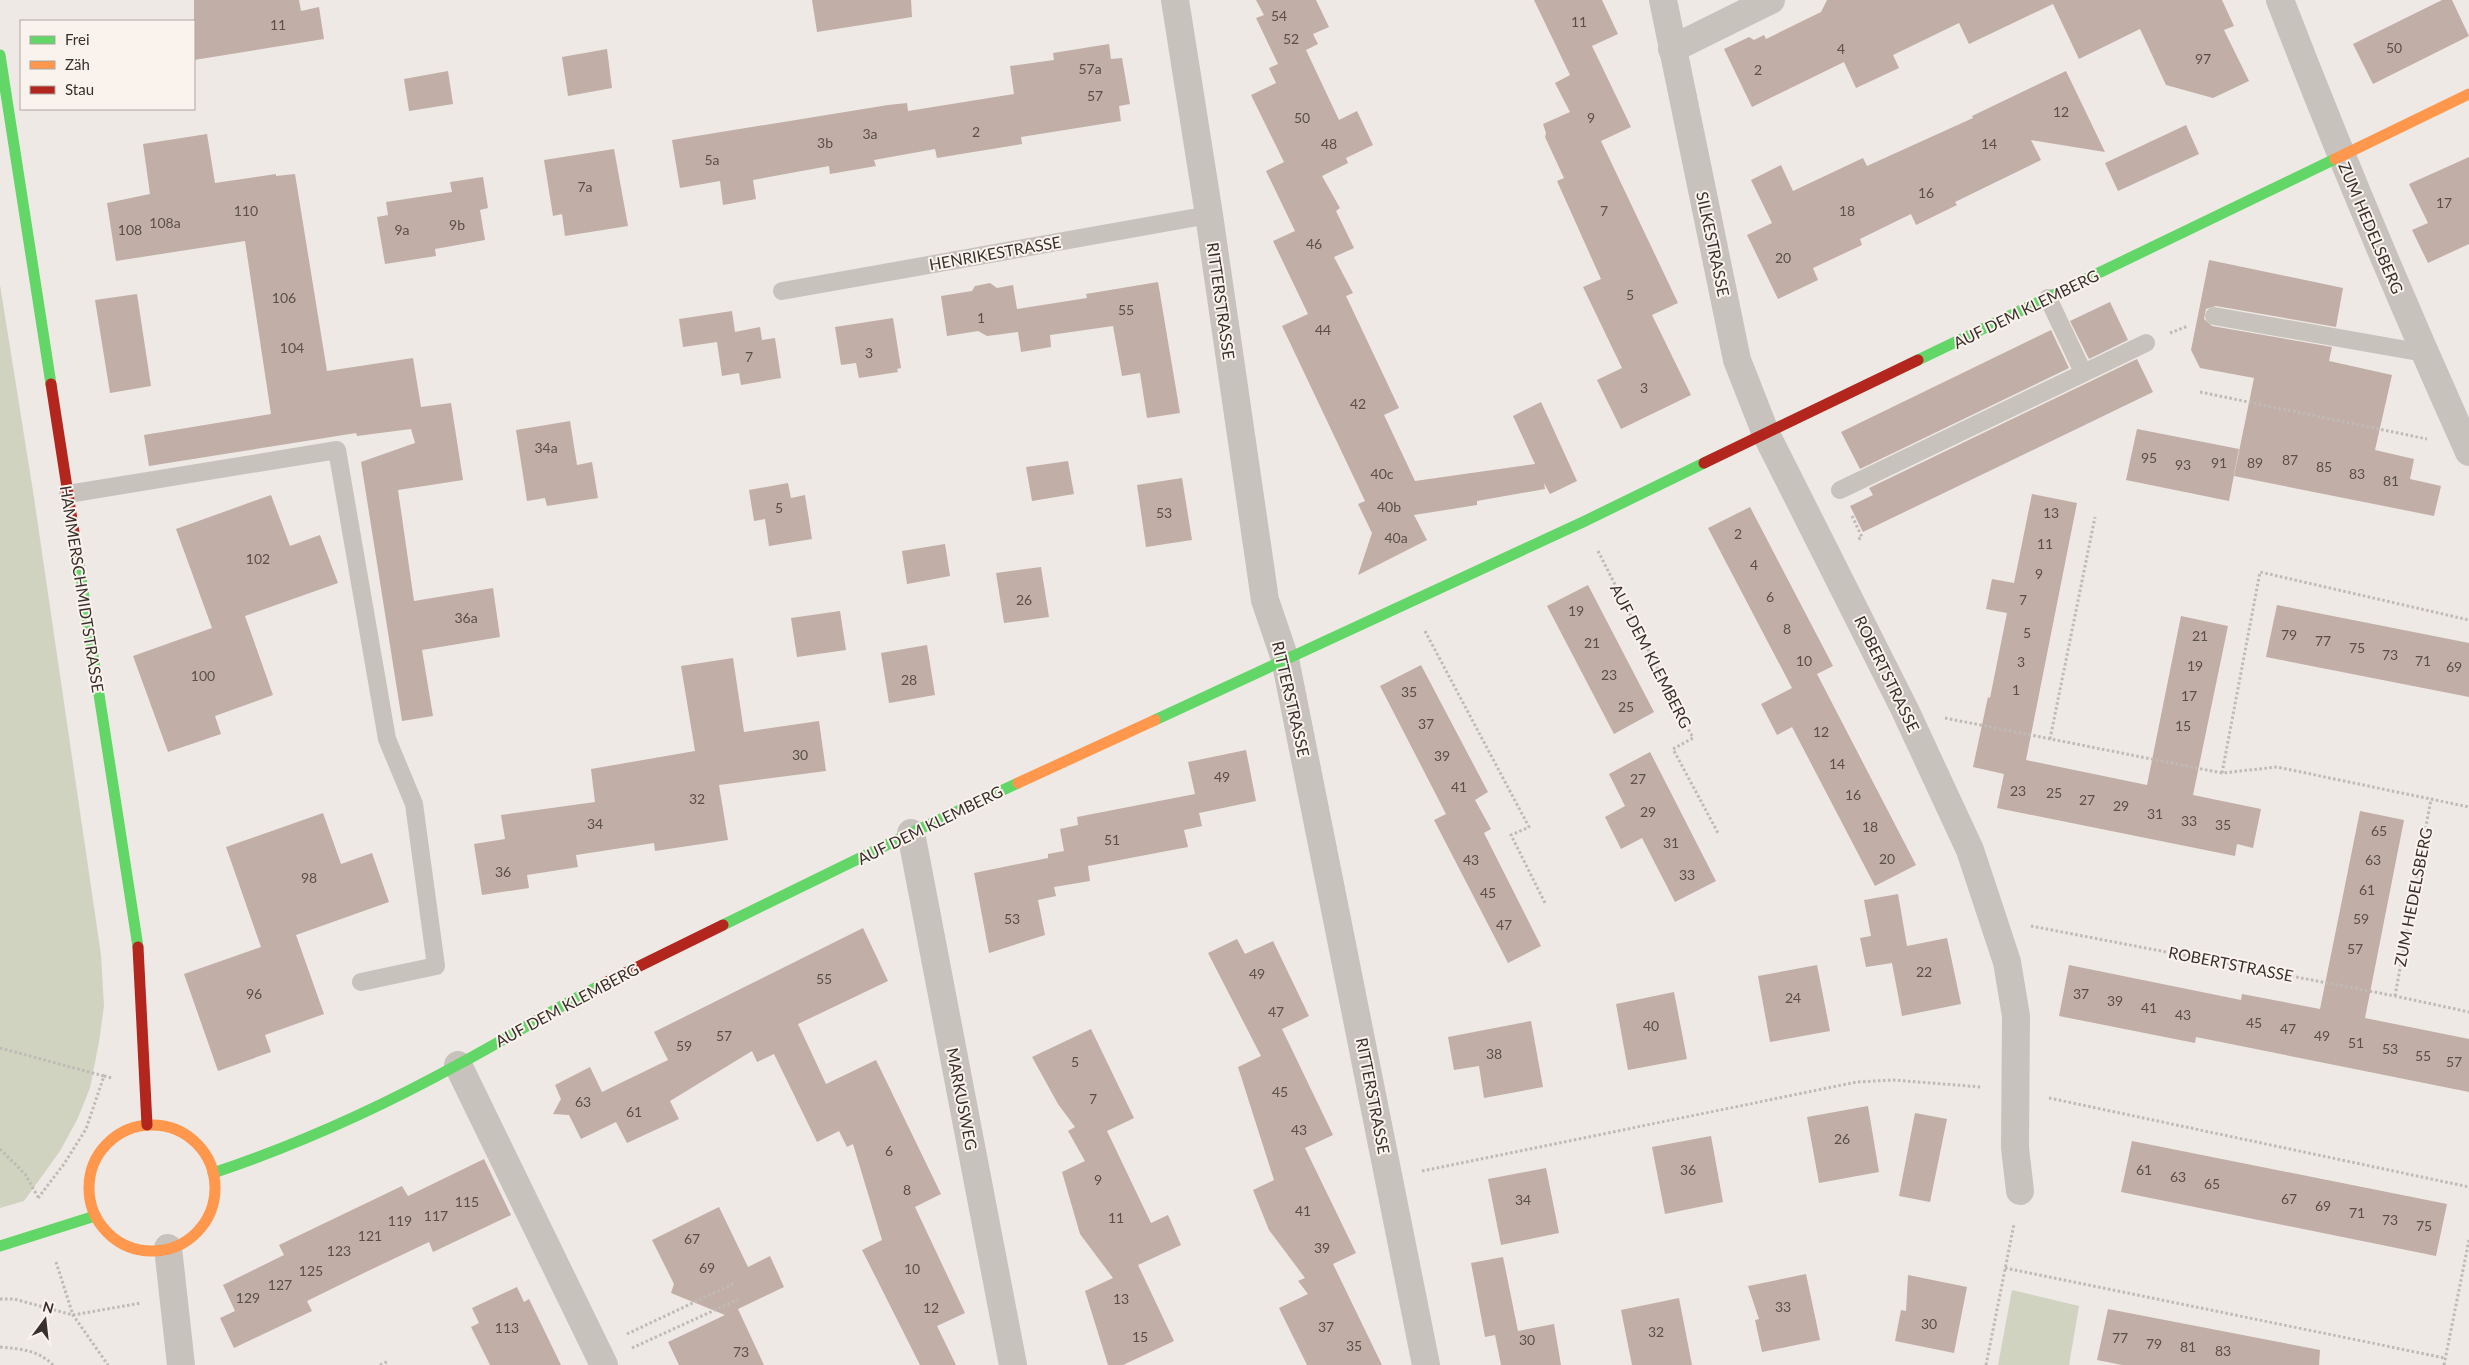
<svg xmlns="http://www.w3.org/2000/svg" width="2469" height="1365" viewBox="0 0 2469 1365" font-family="Lato,sans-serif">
  <rect width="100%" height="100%" fill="#eee9e5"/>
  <g fill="#d0d3c0">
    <polygon points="0,285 33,491 101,955 104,1006 99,1042 90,1088 77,1120 60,1151 24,1201 0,1208"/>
    <polygon points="2012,1290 2079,1306 2069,1365 1998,1365"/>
  </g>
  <g fill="#c1aea7">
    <polygon points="194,0 299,0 301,11 319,7 324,39 194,60"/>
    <polygon points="812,0 911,0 912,17 817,32"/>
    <polygon points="1256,0 1316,0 1329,27 1313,34 1318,44 1306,50 1339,120 1357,111 1373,145 1346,158 1348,163 1322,176 1340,208 1336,211 1354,248 1334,257 1353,293 1346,296 1399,408 1384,415 1415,481 1535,464 1513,416 1541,402 1577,481 1550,494 1544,483 1545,489 1477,501 1477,505 1414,515 1427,540 1358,575 1372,533 1358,504 1365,501 1282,326 1308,314 1273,241 1295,231 1266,171 1284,162 1251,95 1276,83 1269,68 1278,64 1256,18 1264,15"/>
    <polygon points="1534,0 1602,0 1618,34 1592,46 1631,127 1601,141 1678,303 1652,315 1691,395 1621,429 1597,380 1622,368 1583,287 1601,279 1557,181 1564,178 1545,137 1546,133 1543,124 1570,112 1555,83 1570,75"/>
    <polygon points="1827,0 2222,0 2234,26 2224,30 2249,81 2213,98 2166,85 2140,29 2079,59 2053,4 1969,44 1959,23 1893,55 1899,68 1856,88 1844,62 1752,107 1724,49 1749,37 1754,40 1764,35 1766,39 1821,12"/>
    <polygon points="2442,0 2452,0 2469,36 2373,84 2353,44"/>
    <polygon points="1109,44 1111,59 1122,58 1130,104 1119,106 1121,121 1021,137 1022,144 961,154 937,158 935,149 874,160 876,166 830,174 829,166 753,180 756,199 723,205 720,181 680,188 672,140 888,105 907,103 908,111 1014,94 1010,66 1054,60 1053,53"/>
    <polygon points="607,49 612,88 568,96 562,57"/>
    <polygon points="448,71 453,104 409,111 404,79"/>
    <polygon points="2066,71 2105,152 2031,140 2041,160 1955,202 1957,205 1916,225 1911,214 1860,239 1862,245 1813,268 1818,280 1778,299 1747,235 1772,223 1751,180 1781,165 1793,191 1863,158 1867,166 1973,118 1972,116"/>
    <polygon points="2186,125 2199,154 2118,191 2105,163"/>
    <polygon points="207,134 215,183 276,174 276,176 295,174 327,371 413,358 421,407 451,403 463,480 398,490 414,601 493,588 500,637 422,650 433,716 402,721 361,462 415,443 411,429 357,436 356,433 149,466 144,435 271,414 245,241 116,261 107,203 150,194 143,144"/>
    <polygon points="614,149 628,226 565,236 562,214 553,216 544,160"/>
    <polygon points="2469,157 2469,244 2428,263 2412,230 2428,223 2409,184"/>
    <polygon points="483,177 488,208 480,210 485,240 435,249 436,256 385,264 377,217 388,215 386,202 452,192 450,182"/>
    <polygon points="2209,260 2343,288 2336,327 2216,306 2206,309 2204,319 2212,326 2332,347 2329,361 2392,375 2375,450 2414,459 2410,479 2441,486 2434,516 2234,476 2254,378 2200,368 2191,350"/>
    <polygon points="1158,282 1180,413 1147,418 1140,373 1122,376 1113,326 1050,335 1051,347 1021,352 1018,332 987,336 978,331 947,336 941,296 972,291 975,286 990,283 997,288 1013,285 1017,309 1087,298 1086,294"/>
    <polygon points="137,294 151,386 110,393 95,300"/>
    <polygon points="2110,302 2128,340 2089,359 2070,321"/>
    <polygon points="732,311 735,332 760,327 762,340 775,338 781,378 741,385 739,373 722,376 717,342 683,347 679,319"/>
    <polygon points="893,318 901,368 897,369 898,372 859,378 856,363 841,365 835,327"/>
    <polygon points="2051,330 2069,368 1860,469 1841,432"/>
    <polygon points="2137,359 2153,392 1863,532 1850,506 1873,495 1869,488"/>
    <polygon points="570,421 577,465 592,462 598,498 547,506 545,498 527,501 516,430"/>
    <polygon points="2137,429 2239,449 2229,501 2126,480"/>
    <polygon points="1068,461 1074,494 1032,501 1026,467"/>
    <polygon points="1182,478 1192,540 1146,547 1137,485"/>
    <polygon points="788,483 791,498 805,495 812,539 769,546 765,519 754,521 749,490"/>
    <polygon points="2032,494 2077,503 2026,760 2147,785 2181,616 2228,626 2193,795 2261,809 2253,848 2237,844 2235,856 1997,808 2004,774 1973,767 1988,697 1990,698 2007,613 1986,609 1992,579 2014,583"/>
    <polygon points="271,495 290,546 320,535 338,583 245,616 273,695 215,716 221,734 168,752 133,656 212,628 176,529"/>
    <polygon points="1750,507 1833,666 1817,674 1916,865 1875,886 1792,727 1777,735 1761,704 1792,688 1708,528"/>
    <polygon points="945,544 950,576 907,584 902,551"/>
    <polygon points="1041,567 1049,617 1004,623 996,573"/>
    <polygon points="1588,585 1654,712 1614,734 1547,606"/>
    <polygon points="2277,605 2469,643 2469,697 2266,657"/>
    <polygon points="840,611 846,650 797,657 791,618"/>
    <polygon points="927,645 935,695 889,703 881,653"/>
    <polygon points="733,658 744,732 819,721 826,771 719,785 728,840 655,851 654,843 576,855 578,867 527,875 529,888 482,895 474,844 505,839 501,815 595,802 591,769 695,751 681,666"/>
    <polygon points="1421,665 1488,792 1475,800 1491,829 1484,833 1541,946 1508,963 1434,820 1446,814 1380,686"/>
    <polygon points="1246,750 1256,801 1199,813 1202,826 1184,830 1188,847 1088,866 1090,881 1054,887 1056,896 1038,900 1045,935 989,953 974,873 1048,858 1048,854 1064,851 1060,829 1078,825 1077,817 1195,794 1188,762"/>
    <polygon points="1650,752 1716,881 1675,902 1642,838 1621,849 1605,817 1625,806 1609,774"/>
    <polygon points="2360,811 2404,820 2365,1018 2469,1039 2469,1092 2196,1037 2195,1043 2059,1016 2069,965 2241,1000 2242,994 2320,1009"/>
    <polygon points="323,813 341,864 372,853 389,902 296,935 324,1014 265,1035 271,1052 218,1071 184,974 261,947 226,847"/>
    <polygon points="1898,894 1907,946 1947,938 1961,1004 1902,1016 1892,963 1866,967 1860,938 1871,936 1864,900"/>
    <polygon points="863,928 888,981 798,1024 826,1084 876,1060 941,1194 915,1207 965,1313 937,1326 956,1365 920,1365 862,1250 882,1240 853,1144 847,1147 839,1131 817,1142 774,1054 757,1062 752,1051 670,1101 679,1119 627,1143 616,1122 581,1139 569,1115 553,1114 561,1099 555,1085 590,1067 602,1092 668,1060 654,1032"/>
    <polygon points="1237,939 1245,954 1273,941 1309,1016 1282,1029 1333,1135 1305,1148 1356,1253 1333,1264 1382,1365 1307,1365 1279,1308 1308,1294 1298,1281 1305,1278 1269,1230 1253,1190 1274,1180 1238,1067 1261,1056 1208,953"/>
    <polygon points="1817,965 1830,1031 1770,1042 1758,976"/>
    <polygon points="1674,992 1687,1059 1628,1070 1616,1004"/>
    <polygon points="1531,1021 1543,1087 1484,1098 1479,1066 1454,1070 1448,1037"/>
    <polygon points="1091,1029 1134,1118 1107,1131 1151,1223 1168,1215 1181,1245 1138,1265 1174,1341 1123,1365 1108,1365 1085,1291 1113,1278 1080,1234 1062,1172 1085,1161 1068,1131 1075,1127 1058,1104 1032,1057"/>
    <polygon points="1868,1106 1879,1172 1819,1183 1807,1117"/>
    <polygon points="1915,1113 1947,1119 1930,1202 1899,1196"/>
    <polygon points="1711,1136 1723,1202 1665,1214 1652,1147"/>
    <polygon points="2132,1141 2447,1204 2436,1256 2121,1192"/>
    <polygon points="484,1159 511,1215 433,1252 429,1242 368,1271 307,1301 312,1311 234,1348 220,1318 235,1311 223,1285 284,1255 279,1245 402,1186 408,1196"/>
    <polygon points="1546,1168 1559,1233 1501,1245 1488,1179"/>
    <polygon points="719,1207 748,1267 770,1256 784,1287 738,1309 764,1365 679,1365 668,1342 725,1315 671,1293 674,1284 652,1240"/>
    <polygon points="1503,1257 1518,1331 1554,1324 1561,1365 1501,1365 1495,1335 1485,1337 1471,1263"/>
    <polygon points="1806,1274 1820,1340 1762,1352 1755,1320 1759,1319 1748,1286"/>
    <polygon points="1908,1275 1967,1287 1954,1353 1895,1341 1901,1310 1906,1311"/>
    <polygon points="517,1287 524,1302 529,1299 561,1365 490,1365 471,1327 479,1323 472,1308"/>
    <polygon points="1679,1298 1692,1365 1632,1365 1621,1310"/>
    <polygon points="2108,1309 2320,1350 2319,1365 2122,1365 2097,1360"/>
  </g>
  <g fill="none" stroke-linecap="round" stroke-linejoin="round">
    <g stroke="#c0bab6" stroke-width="3" stroke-dasharray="2.5 2.5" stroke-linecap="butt">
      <polyline points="2170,333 2188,326"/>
      <polyline points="2200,392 2427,439"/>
      <polyline points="1852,516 1862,537 1857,540"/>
      <polyline points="1598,551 1693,738 1673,749 1718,833"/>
      <polyline points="1425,631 1529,827 1511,835 1545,903"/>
      <polyline points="1945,718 2222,773 2277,767 2469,807"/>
      <polyline points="2050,739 2095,517"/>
      <polyline points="2222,773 2260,572 2469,620"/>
      <polyline points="2031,926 2395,996 2469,1012"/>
      <polyline points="2395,996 2431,799"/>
      <polyline points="0,1048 104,1076"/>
      <polyline points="2049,1098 2469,1187"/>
      <polyline points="0,1149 25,1174 38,1197"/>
      <polyline points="1422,1171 1857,1082 1893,1080 1981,1087"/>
      <polyline points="38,1198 64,1164 86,1129 104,1076 112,1078"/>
      <polyline points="56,1262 73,1315 108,1365"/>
      <polyline points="2005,1268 2445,1358"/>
      <polyline points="0,1299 14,1299 73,1315 141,1303"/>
      <polyline points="627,1334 735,1283"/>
      <path d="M0,1347C21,1349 38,1350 53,1365"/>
      <polyline points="632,1348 741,1298"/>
      <polyline points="380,1365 389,1361"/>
      <polyline points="1986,1365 2014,1224"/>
      <polyline points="2444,1365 2469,1240"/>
    </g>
    <g stroke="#c8c2bd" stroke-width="18">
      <polyline points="782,291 1209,215"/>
      <polyline points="2048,298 2083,372"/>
      <polyline points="2214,316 2424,353"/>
      <polyline points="1840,490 2146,343"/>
      <polyline points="68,494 337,450 387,739 414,804 436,966 361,982"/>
    </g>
    <g stroke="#c8c2bd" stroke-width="28">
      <polyline points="1175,0 1209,215 1265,600 1285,659 1426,1365"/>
      <polyline points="1663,0 1737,360 1766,434 1905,710 1970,850 2007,962 2016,1016 2015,1148 2020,1191"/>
      <path d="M2280,0C2339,153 2402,303 2469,452"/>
      <polyline points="1672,49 1771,0"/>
      <polyline points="911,833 1013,1365"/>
      <polyline points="458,1065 604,1365"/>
      <polyline points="168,1248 181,1365"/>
    </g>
    <g stroke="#63d668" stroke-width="11">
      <polyline points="0,55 51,384"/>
      <polyline points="1918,360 2335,159"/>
      <polyline points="77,552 138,947"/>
      <polyline points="1155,720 1583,522 1704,463"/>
      <polyline points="723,925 911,833 1018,783"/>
      <path d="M213,1173C297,1145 381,1107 459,1064C508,1038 555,1008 605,983"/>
      <polyline points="0,1246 95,1216"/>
    </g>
    <g stroke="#ff974d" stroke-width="11">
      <polyline points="2335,159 2469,94"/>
      <polyline points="1018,783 1155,720"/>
      <circle cx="152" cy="1188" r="63"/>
    </g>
    <g stroke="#b3261e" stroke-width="11">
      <polyline points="51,384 77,552"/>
      <polyline points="1704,463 1918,360"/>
      <polyline points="138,947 147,1125"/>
      <polyline points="605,983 723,925"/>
    </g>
  </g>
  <g text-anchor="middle" stroke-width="4" stroke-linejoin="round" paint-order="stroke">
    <g font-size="14" fill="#5b4f4a">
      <text x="1279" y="21">54</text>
      <text x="1579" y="27">11</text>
      <text x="278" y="30">11</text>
      <text x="1291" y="44">52</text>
      <text x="2394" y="53">50</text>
      <text x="1841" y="54">4</text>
      <text x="2203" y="64">97</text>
      <text x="1090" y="74">57a</text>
      <text x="1758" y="75">2</text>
      <text x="1095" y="101">57</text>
      <text x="2061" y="117">12</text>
      <text x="1302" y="123">50</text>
      <text x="1591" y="123">9</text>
      <text x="976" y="137">2</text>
      <text x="870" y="139">3a</text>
      <text x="825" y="148">3b</text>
      <text x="1329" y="149">48</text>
      <text x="1989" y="149">14</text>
      <text x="712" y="165">5a</text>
      <text x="585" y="192">7a</text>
      <text x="1926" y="198">16</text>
      <text x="2444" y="208">17</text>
      <text x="246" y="216">110</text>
      <text x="1604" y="216">7</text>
      <text x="1847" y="216">18</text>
      <text x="165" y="228">108a</text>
      <text x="457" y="230">9b</text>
      <text x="130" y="235">108</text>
      <text x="402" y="235">9a</text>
      <text x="1314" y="249">46</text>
      <text x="1783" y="263">20</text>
      <text x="1630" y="300">5</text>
      <text x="284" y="303">106</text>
      <text x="1126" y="315">55</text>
      <text x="981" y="323">1</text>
      <text x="1323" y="335">44</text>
      <text x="292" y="353">104</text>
      <text x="869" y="358">3</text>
      <text x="749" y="362">7</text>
      <text x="1644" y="393">3</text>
      <text x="1358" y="409">42</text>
      <text x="546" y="453">34a</text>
      <text x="2149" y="463">95</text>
      <text x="2290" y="465">87</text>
      <text x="2219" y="468">91</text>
      <text x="2255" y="468">89</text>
      <text x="2183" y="470">93</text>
      <text x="2324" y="472">85</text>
      <text x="1382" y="479">40c</text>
      <text x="2357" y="479">83</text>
      <text x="2391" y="486">81</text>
      <text x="1389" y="512">40b</text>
      <text x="779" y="513">5</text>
      <text x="1164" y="518">53</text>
      <text x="2051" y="518">13</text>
      <text x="1738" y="539">2</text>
      <text x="1396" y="543">40a</text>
      <text x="2045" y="549">11</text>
      <text x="258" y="564">102</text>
      <text x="1754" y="570">4</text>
      <text x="2039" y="579">9</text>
      <text x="1770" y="602">6</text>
      <text x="1024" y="605">26</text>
      <text x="2023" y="605">7</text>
      <text x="1576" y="616">19</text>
      <text x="466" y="623">36a</text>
      <text x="1787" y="634">8</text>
      <text x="2027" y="638">5</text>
      <text x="2289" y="640">79</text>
      <text x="2200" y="641">21</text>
      <text x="2323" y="646">77</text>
      <text x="1592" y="648">21</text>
      <text x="2357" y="653">75</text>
      <text x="2390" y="660">73</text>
      <text x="1804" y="666">10</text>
      <text x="2423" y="666">71</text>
      <text x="2021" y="667">3</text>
      <text x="2195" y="671">19</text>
      <text x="2454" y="672">69</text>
      <text x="1609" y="680">23</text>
      <text x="203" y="681">100</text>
      <text x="909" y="685">28</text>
      <text x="2016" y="695">1</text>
      <text x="1409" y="697">35</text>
      <text x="2189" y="701">17</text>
      <text x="1626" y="712">25</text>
      <text x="1426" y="729">37</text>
      <text x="2183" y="731">15</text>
      <text x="1821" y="737">12</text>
      <text x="800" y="760">30</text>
      <text x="1442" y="761">39</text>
      <text x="1837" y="769">14</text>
      <text x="1222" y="782">49</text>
      <text x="1638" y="784">27</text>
      <text x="1459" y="792">41</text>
      <text x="2018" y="796">23</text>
      <text x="2054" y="798">25</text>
      <text x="1853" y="800">16</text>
      <text x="697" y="804">32</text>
      <text x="2087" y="805">27</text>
      <text x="2121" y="811">29</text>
      <text x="1648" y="817">29</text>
      <text x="2155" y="819">31</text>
      <text x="2189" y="826">33</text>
      <text x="595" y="829">34</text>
      <text x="2223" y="830">35</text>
      <text x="1870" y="832">18</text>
      <text x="2379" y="836">65</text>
      <text x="1112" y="845">51</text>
      <text x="1671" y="848">31</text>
      <text x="1887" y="864">20</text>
      <text x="1471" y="865">43</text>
      <text x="2373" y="865">63</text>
      <text x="503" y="877">36</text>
      <text x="1687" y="880">33</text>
      <text x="309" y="883">98</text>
      <text x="2367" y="895">61</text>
      <text x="1488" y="898">45</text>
      <text x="1012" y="924">53</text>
      <text x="2361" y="924">59</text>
      <text x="1504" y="930">47</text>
      <text x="2355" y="954">57</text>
      <text x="1924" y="977">22</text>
      <text x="1257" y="979">49</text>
      <text x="824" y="984">55</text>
      <text x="254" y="999">96</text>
      <text x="2081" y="999">37</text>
      <text x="1793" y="1003">24</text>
      <text x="2115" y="1006">39</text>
      <text x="2149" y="1013">41</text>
      <text x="1276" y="1017">47</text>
      <text x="2183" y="1020">43</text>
      <text x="2254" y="1028">45</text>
      <text x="1651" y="1031">40</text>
      <text x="2288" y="1034">47</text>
      <text x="724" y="1041">57</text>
      <text x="2322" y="1041">49</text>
      <text x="2356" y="1048">51</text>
      <text x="684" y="1051">59</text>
      <text x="2390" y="1054">53</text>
      <text x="1494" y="1059">38</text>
      <text x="2423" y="1061">55</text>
      <text x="1075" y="1067">5</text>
      <text x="2454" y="1067">57</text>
      <text x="1280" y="1097">45</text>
      <text x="1093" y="1104">7</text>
      <text x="583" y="1107">63</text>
      <text x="634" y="1117">61</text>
      <text x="1299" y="1135">43</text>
      <text x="1842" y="1144">26</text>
      <text x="889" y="1156">6</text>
      <text x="1688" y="1175">36</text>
      <text x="2144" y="1175">61</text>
      <text x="2178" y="1182">63</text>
      <text x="1098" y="1185">9</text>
      <text x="2212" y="1189">65</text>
      <text x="907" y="1195">8</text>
      <text x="2289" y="1204">67</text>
      <text x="1523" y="1205">34</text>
      <text x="467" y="1207">115</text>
      <text x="2323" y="1211">69</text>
      <text x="1303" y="1216">41</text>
      <text x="2357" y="1218">71</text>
      <text x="436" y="1221">117</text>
      <text x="1116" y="1223">11</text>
      <text x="2390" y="1225">73</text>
      <text x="400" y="1226">119</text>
      <text x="2424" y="1231">75</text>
      <text x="370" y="1241">121</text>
      <text x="692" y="1244">67</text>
      <text x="1322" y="1253">39</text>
      <text x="339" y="1256">123</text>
      <text x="707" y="1273">69</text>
      <text x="912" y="1274">10</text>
      <text x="311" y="1276">125</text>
      <text x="280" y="1290">127</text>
      <text x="248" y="1303">129</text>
      <text x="1121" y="1304">13</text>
      <text x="1783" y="1312">33</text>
      <text x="931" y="1313">12</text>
      <text x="1929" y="1329">30</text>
      <text x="1326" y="1332">37</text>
      <text x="507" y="1333">113</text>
      <text x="1656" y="1337">32</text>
      <text x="1140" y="1342">15</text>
      <text x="2120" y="1343">77</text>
      <text x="1527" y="1345">30</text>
      <text x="2154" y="1349">79</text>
      <text x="1354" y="1351">35</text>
      <text x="2188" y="1352">81</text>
      <text x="2223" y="1356">83</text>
      <text x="741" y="1357">73</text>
    </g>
    <g font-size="16" fill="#392f2b" stroke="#faf3ed">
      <text transform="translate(2371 228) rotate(67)" y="6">ZUM HEDELSBERG</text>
      <text transform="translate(1713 244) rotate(78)" y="6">SILKESTRASSE</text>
      <text transform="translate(995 253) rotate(-10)" y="6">HENRIKESTRASSE</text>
      <text transform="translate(1221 301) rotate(82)" y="6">RITTERSTRASSE</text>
      <text transform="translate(2026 309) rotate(-26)" y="6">AUF DEM KLEMBERG</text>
      <text transform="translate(82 589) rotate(81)" y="6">HAMMERSCHMIDTSTRASSE</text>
      <text transform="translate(1651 656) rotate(63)" y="6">AUF DEM KLEMBERG</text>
      <text transform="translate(1887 674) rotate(64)" y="6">ROBERTSTRASSE</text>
      <text transform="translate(1291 699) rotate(77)" y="6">RITTERSTRASSE</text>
      <text transform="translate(930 825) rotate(-26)" y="6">AUF DEM KLEMBERG</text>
      <text transform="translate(2413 897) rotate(-79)" y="6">ZUM HEDELSBERG</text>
      <text transform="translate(2231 964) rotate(11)" y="6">ROBERTSTRASSE</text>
      <text transform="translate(567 1005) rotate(-28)" y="6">AUF DEM KLEMBERG</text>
      <text transform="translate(1373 1096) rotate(79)" y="6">RITTERSTRASSE</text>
      <text transform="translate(962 1099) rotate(79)" y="6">MARKUSWEG</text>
    </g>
  </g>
  <rect x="20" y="20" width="175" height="90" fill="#faf3ed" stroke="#ada59f"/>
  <rect x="30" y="36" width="25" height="8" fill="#63d668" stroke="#ada59f"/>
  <text x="65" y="45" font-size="15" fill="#392f2b">Frei</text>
  <rect x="30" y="61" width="25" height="8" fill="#ff974d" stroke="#ada59f"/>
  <text x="65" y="70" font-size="15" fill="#392f2b">Zäh</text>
  <rect x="30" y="86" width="25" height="8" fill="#b3261e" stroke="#ada59f"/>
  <text x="65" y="95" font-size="15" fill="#392f2b">Stau</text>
  <g transform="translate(45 1320) rotate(15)" stroke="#faf3ed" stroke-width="4" paint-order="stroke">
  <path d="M0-4L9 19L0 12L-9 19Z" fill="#392f2b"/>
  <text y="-8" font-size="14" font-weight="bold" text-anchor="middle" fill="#392f2b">N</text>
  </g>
</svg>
